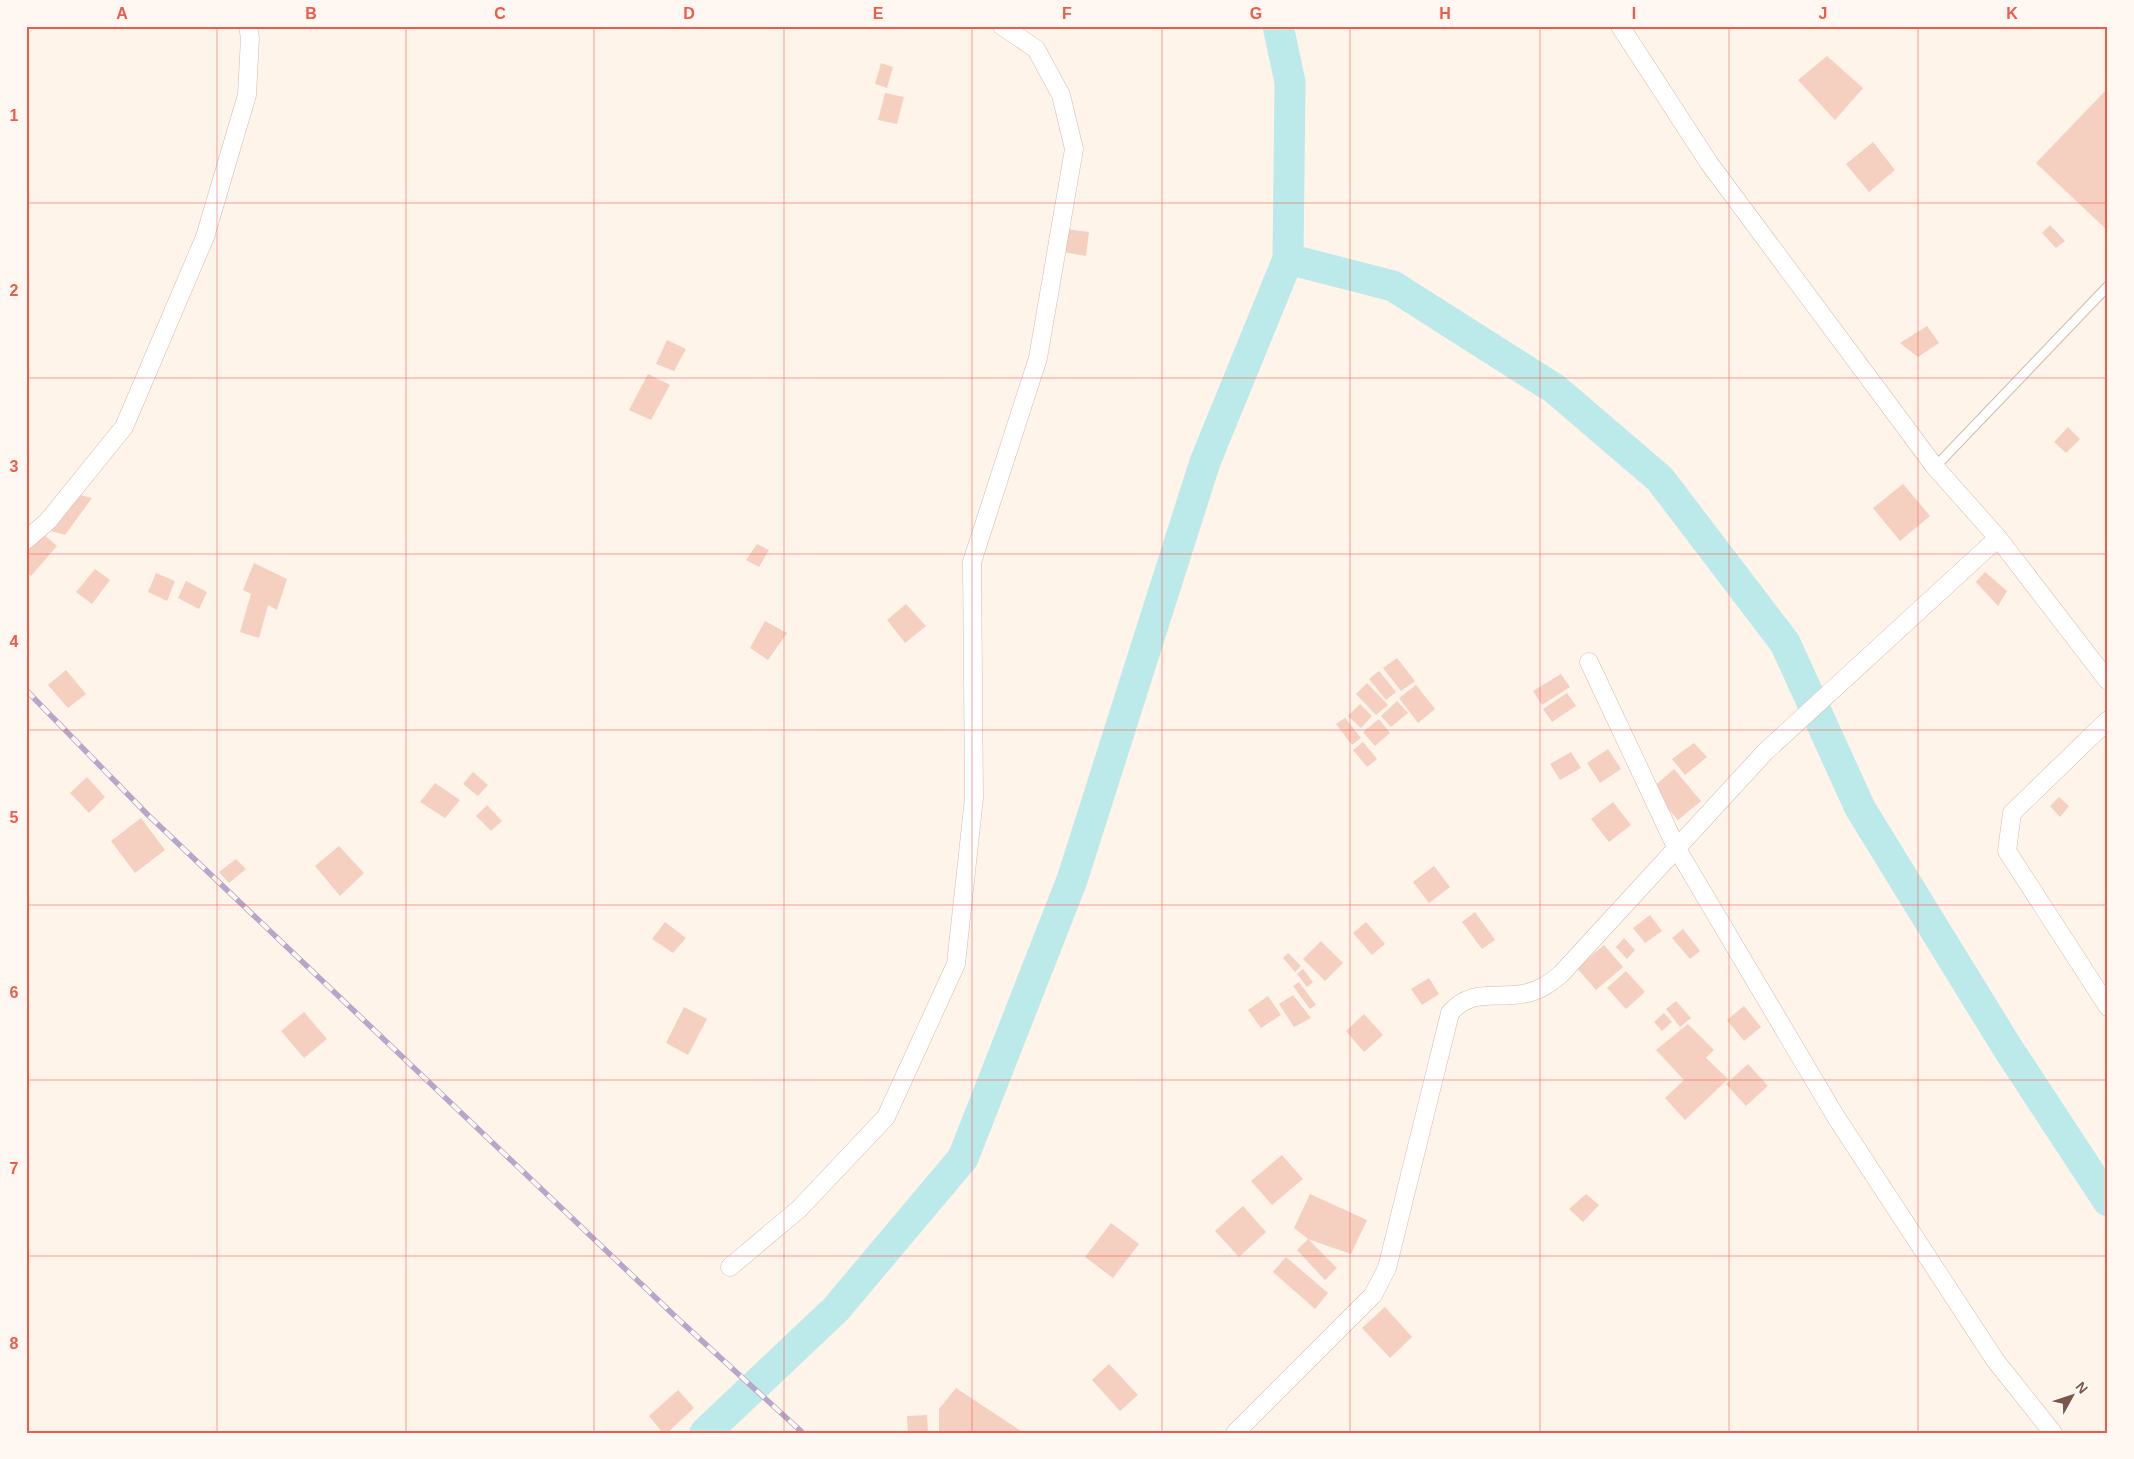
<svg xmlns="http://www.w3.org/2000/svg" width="2134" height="1459" viewBox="0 0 2134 1459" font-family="Arial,sans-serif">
  <rect width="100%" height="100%" fill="#fef4ea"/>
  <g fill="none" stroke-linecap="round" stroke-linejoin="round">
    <g stroke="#bce9ea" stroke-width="31">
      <polyline points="1288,259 1393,286 1555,389 1660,479 1785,643 1860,808 2007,1047 2108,1201"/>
      <polyline points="705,1433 836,1309 963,1158 1072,880 1205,462 1288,259 1290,82 1278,26"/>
    </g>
  </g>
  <g fill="#f5cfc0">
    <polygon points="1827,56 1863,88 1835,120 1798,80"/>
    <polygon points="881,63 893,67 887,88 875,84"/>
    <polygon points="2108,88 2108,231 2036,163"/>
    <polygon points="885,93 904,97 897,124 878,120"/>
    <polygon points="1873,142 1895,170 1869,192 1846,164"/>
    <polygon points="2050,225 2065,241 2056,248 2042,233"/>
    <polygon points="1066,229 1089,232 1086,256 1063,252"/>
    <polygon points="1927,326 1939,343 1918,357 1900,343"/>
    <polygon points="667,340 686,349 674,371 656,364"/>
    <polygon points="648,374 670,385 651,420 629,410"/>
    <polygon points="2068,427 2080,439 2066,453 2054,442"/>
    <polygon points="1903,484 1930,516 1900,541 1873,508"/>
    <polygon points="80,495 92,498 65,535 51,531"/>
    <polygon points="42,533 57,546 31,576 26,572 26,549"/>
    <polygon points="757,544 769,550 759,567 746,560"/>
    <polygon points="254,563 287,579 277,610 268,605 259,638 240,632 251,594 243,590"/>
    <polygon points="95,569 110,580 92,604 76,592"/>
    <polygon points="1985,572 2007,591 1998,606 1976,582"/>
    <polygon points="156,573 175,581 167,601 148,592"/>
    <polygon points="186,581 207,592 199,609 178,598"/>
    <polygon points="906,604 926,626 905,643 887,620"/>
    <polygon points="765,621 787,633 768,660 750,648"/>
    <polygon points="1397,658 1415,681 1401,691 1383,668"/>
    <polygon points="66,670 86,694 68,708 48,685"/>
    <polygon points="1379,671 1396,692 1386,700 1369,679"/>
    <polygon points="1561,674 1570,687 1542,705 1533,691"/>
    <polygon points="1367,683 1388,705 1376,715 1356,694"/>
    <polygon points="1416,685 1435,709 1418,723 1399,698"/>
    <polygon points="1567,693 1576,706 1552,722 1543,709"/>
    <polygon points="1397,701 1408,713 1391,727 1381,716"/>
    <polygon points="1360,704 1372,716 1361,728 1348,716"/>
    <polygon points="1345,718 1361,738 1352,745 1336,724"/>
    <polygon points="1379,719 1390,733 1375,746 1363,732"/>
    <polygon points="1363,742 1377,759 1367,767 1353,750"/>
    <polygon points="1694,743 1707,757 1685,775 1672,759"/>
    <polygon points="1608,749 1621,769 1600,783 1587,763"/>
    <polygon points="1571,752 1581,768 1560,780 1550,764"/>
    <polygon points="1674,769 1701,801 1678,820 1651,789"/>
    <polygon points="473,772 488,785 478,796 463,784"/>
    <polygon points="87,777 105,797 89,813 70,793"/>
    <polygon points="435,783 460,800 445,818 420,802"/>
    <polygon points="2059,797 2069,806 2060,817 2050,806"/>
    <polygon points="1613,802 1631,825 1609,842 1591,819"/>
    <polygon points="487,805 502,821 491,831 476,816"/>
    <polygon points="141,818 165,850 135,873 111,841"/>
    <polygon points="339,846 364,873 340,896 315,866"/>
    <polygon points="236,859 246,869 229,883 219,872"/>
    <polygon points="1434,866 1450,887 1429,903 1413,882"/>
    <polygon points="1475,912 1495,940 1482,949 1462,922"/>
    <polygon points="1650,915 1662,931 1645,943 1633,928"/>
    <polygon points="665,922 686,938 673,953 652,939"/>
    <polygon points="1366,922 1385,944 1372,955 1353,933"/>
    <polygon points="1683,929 1700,951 1690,959 1672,938"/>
    <polygon points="1624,938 1635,950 1627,959 1616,947"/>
    <polygon points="1321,941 1343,963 1325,981 1303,959"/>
    <polygon points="1604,945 1623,967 1596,990 1577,968"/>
    <polygon points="1288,953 1301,966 1295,972 1283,958"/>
    <polygon points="1303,969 1313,982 1307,987 1297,974"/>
    <polygon points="1626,971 1645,992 1626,1009 1607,988"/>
    <polygon points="1429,978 1439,994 1422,1005 1411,989"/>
    <polygon points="1299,982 1316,1005 1310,1009 1293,986"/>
    <polygon points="1293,995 1311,1018 1294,1027 1279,1004"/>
    <polygon points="1268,996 1281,1015 1261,1028 1248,1010"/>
    <polygon points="1676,1001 1691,1018 1680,1027 1666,1009"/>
    <polygon points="1744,1006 1761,1027 1744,1041 1727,1020"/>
    <polygon points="684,1007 707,1019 688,1055 666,1043"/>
    <polygon points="304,1012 327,1039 304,1058 281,1031"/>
    <polygon points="1664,1013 1672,1022 1662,1031 1654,1022"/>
    <polygon points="1364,1014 1383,1035 1364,1052 1346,1031"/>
    <polygon points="1688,1024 1714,1050 1706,1058 1728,1079 1685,1120 1665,1098 1684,1080 1656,1050"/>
    <polygon points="1748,1064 1768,1086 1746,1106 1726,1084"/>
    <polygon points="1282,1155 1303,1179 1272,1205 1251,1181"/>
    <polygon points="1310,1194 1367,1220 1351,1254 1308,1239 1337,1268 1325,1280 1297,1250 1308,1239 1294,1228"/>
    <polygon points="1586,1194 1599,1205 1583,1222 1569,1209"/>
    <polygon points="1243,1206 1266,1232 1239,1257 1215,1231"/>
    <polygon points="1111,1223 1139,1244 1113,1278 1085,1257"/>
    <polygon points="1286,1257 1328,1293 1315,1309 1273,1272"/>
    <polygon points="1385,1307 1412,1337 1390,1358 1362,1328"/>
    <polygon points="1109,1364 1138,1395 1120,1411 1092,1380"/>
    <polygon points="956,1388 1024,1433 939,1433 939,1409"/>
    <polygon points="678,1390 694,1408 667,1433 663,1433 649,1416"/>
    <polygon points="927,1415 928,1433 908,1433 907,1416"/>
  </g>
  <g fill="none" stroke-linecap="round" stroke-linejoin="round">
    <g stroke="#d2baae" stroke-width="11">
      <polyline id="service" points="1935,467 2108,286"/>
    </g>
    <g stroke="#d2baae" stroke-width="19">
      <g id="minor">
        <polyline points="1620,26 1709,163 1935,467 1998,538 2108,681"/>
        <polyline points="26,540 48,521 124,427 205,237 247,95 250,38 248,26"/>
        <polyline points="1589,662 1677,849 1836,1117 1995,1360 2053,1433"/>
        <polyline points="2108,720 2012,813 2007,851 2108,1007"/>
        <polyline points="730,1267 799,1209 886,1117 956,964 974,798 972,562 1038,358 1074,149 1061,95 1036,49 1002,26"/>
        <path d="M1235,1433L1373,1295L1387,1268L1450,1013C1472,987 1497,1000 1527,993C1541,990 1550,983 1561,974L1765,752L1998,538"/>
      </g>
    </g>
    <use href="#service" stroke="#fff" stroke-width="9"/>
    <use href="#minor" stroke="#fff" stroke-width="18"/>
    <g stroke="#b5a6ca" stroke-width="5.5">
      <polyline id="rail" points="26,690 147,814 678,1319 803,1433"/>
    </g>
    <use href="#rail" stroke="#fff8f2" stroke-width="4" stroke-dasharray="11" stroke-linecap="butt"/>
  </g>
  <path fill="none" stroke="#ef5a49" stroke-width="1" stroke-opacity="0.55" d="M217,26V1433M406,26V1433M594,26V1433M784,26V1433M972,26V1433M1162,26V1433M1350,26V1433M1540,26V1433M1729,26V1433M1918,26V1433M26,203H2108M26,378H2108M26,554H2108M26,730H2108M26,905H2108M26,1080H2108M26,1256H2108"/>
  <rect width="2134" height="1459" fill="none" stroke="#fff8f2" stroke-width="55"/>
  <g transform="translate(2072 1396) rotate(50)" stroke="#fff8f2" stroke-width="4" paint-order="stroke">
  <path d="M0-4L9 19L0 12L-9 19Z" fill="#7c564a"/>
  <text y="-8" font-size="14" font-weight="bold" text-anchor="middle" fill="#7c564a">N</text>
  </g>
  <rect x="28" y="28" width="2078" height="1404" fill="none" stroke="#ef5a49" stroke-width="2"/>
  <g font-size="16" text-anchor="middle" font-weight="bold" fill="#ef5a49">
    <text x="122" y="19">A</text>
    <text x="311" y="19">B</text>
    <text x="500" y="19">C</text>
    <text x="689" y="19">D</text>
    <text x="878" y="19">E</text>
    <text x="1067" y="19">F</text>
    <text x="1256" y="19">G</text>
    <text x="1445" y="19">H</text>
    <text x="1634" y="19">I</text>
    <text x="1823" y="19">J</text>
    <text x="2012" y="19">K</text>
    <text x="14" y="121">1</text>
    <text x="14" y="296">2</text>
    <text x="14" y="472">3</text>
    <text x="14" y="647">4</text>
    <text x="14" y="823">5</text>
    <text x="14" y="998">6</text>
    <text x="14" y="1174">7</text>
    <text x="14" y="1349">8</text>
  </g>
</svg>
